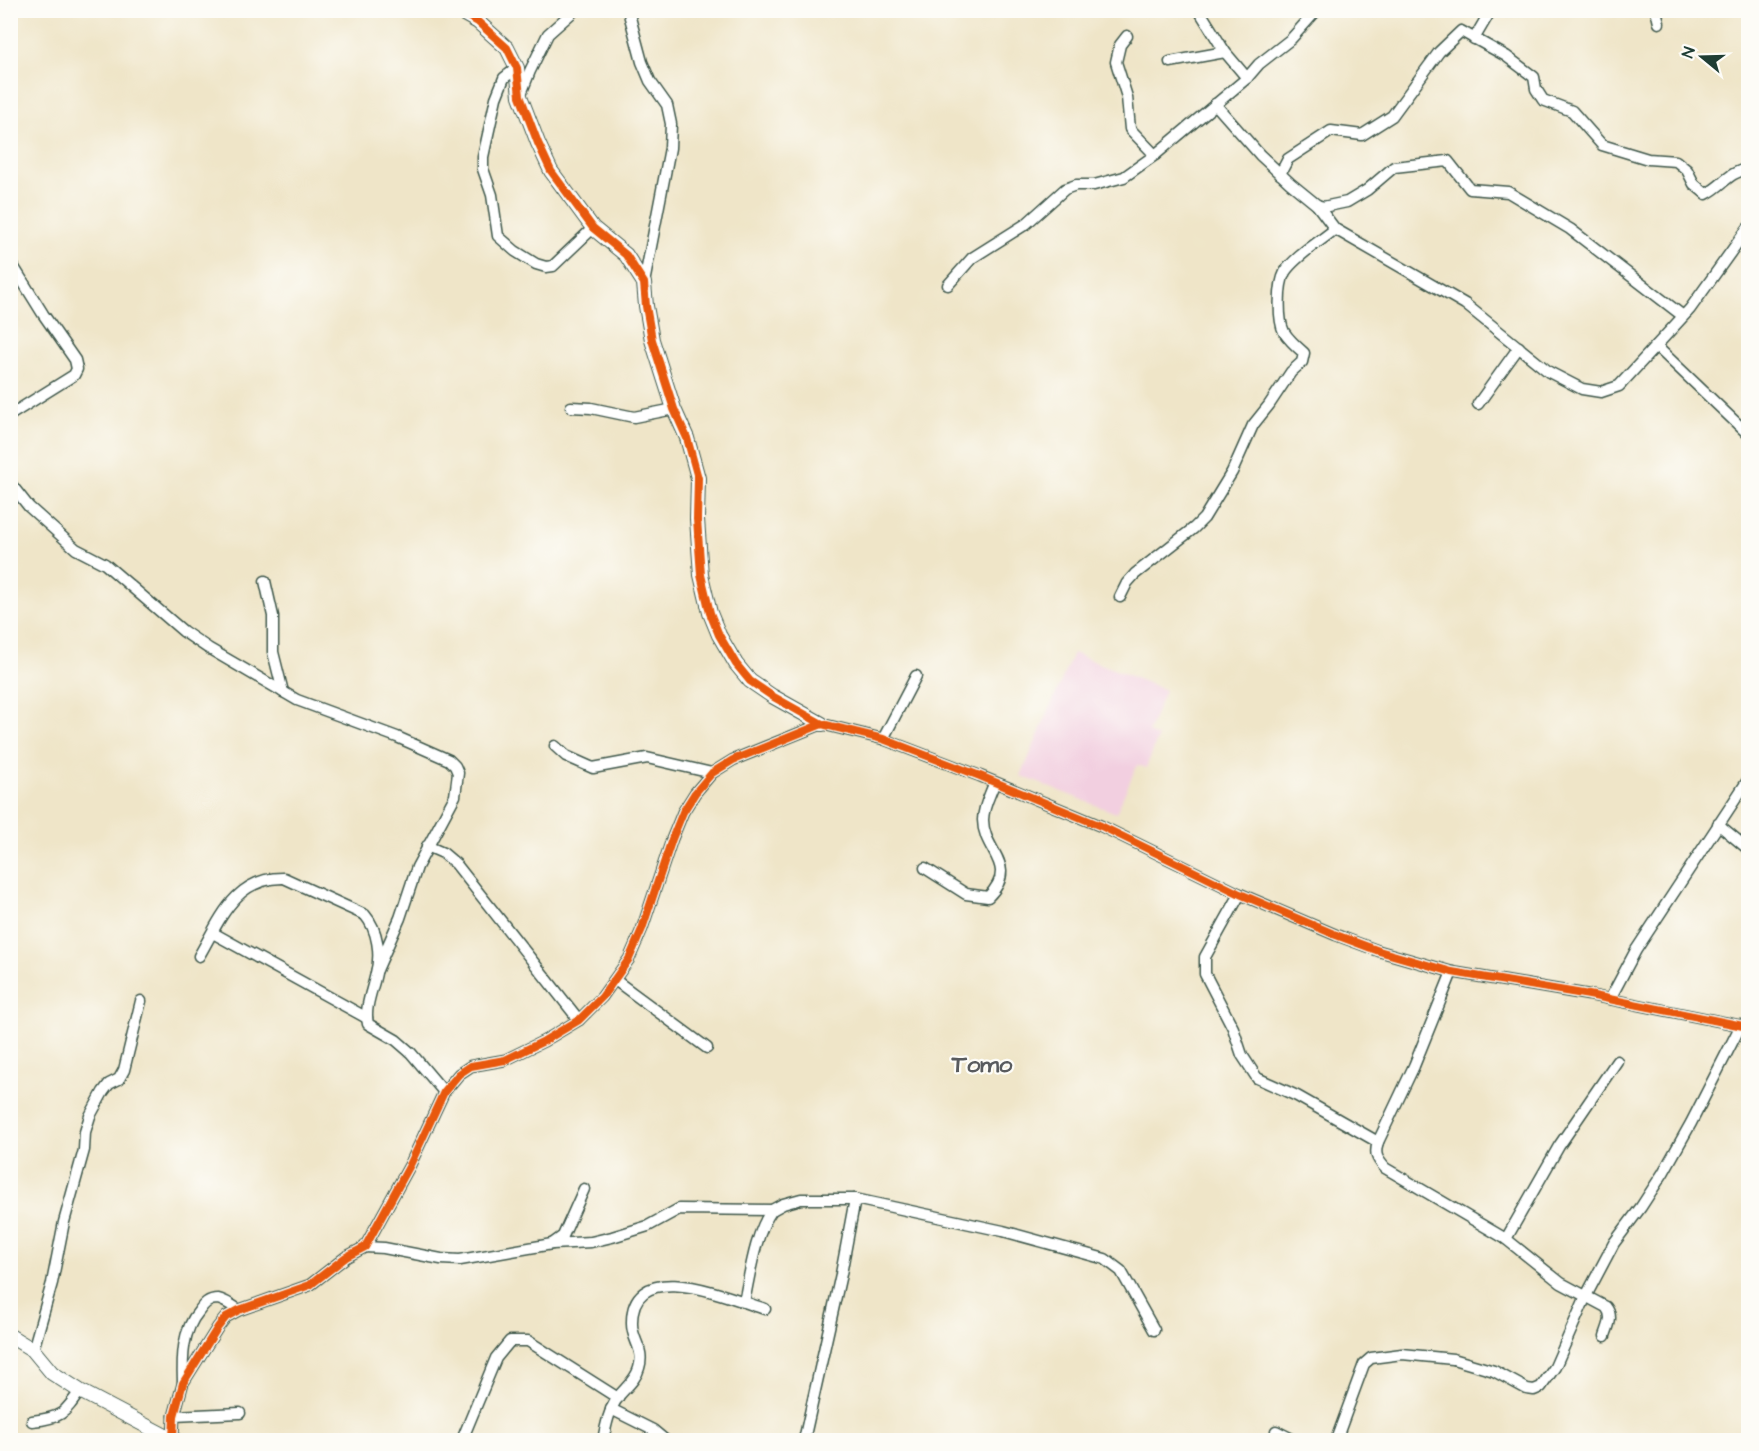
<svg xmlns="http://www.w3.org/2000/svg" width="1759" height="1451" viewBox="0 0 1759 1451" font-family="'Architects Daughter',sans-serif">
  <rect width="100%" height="100%" fill="#fdfcf7"/>
  <filter id="ink" filterUnits="userSpaceOnUse"><feTurbulence type="fractalNoise" baseFrequency=".0167" numOctaves="2"/><feDisplacementMap in="SourceGraphic" scale="12" xChannelSelector="R" yChannelSelector="G"/><feConvolveMatrix kernelMatrix="1 2 1 2 8 2 1 2 1" color-interpolation-filters="sRGB"/></filter>
  <filter id="wash" filterUnits="userSpaceOnUse"><feTurbulence type="fractalNoise" baseFrequency=".008" numOctaves="4" result="noise"/><feDisplacementMap in="SourceGraphic" scale="24" xChannelSelector="R" yChannelSelector="G"/><feGaussianBlur stdDeviation="1.35" result="paint"/><feColorMatrix in="noise" values="0 0 0 0 0 0 0 0 0 0 0 0 0 0 0 0 0 1.4 0 .05"/><feComposite in="paint" operator="in"/></filter>
  <g filter="url(#wash)">
    <rect width="100%" height="100%" fill="#efe5c8"/>
    <polygon fill="#f2cfe0" points="1073,653 1165,690 1148,733 1158,737 1146,768 1137,765 1116,813 1021,776"/>
  </g>
  <g filter="url(#ink)">
    <g fill="none" stroke-linecap="round" stroke-linejoin="round">
      <g stroke="#3e564a" stroke-width="13">
        <g id="street">
          <polyline points="628,10 642,62 650,81 667,105 671,124 670,148 644,283"/>
          <polyline points="1199,10 1225,52 1247,78"/>
          <polyline points="1656,10 1659,23"/>
          <polyline points="1127,36 1120,45 1116,62 1127,97 1130,129 1155,155"/>
          <polyline points="1474,39 1491,10"/>
          <polyline points="1170,62 1225,52"/>
          <polyline points="517,68 504,78 496,98 483,157 483,169 492,195 498,236 515,251 536,264 546,267 553,266 593,228"/>
          <polyline points="521,94 530,71 548,34 575,10"/>
          <polyline points="1215,104 1260,155 1290,183 1317,205 1335,229 1465,304 1549,372 1582,389 1601,392 1619,386 1690,309 1748,228"/>
          <path d="M1280,174L1288,159L1331,131L1362,135L1392,116L1439,52L1461,31L1506,56L1534,77L1536,89L1543,100L1572,111L1602,145L1648,159L1676,161L1687,170L1694,184L1706,194C1723,186 1728,172 1748,169"/>
          <polyline points="1317,205 1323,207 1347,202 1367,190 1394,167 1448,161 1470,189 1508,192 1570,229 1683,316"/>
          <polyline points="10,261 43,314 75,360 77,369 74,375 10,415"/>
          <polyline points="948,285 972,258 1026,224 1065,189 1076,185 1094,185 1124,177 1155,155 1247,78 1259,64 1291,39 1317,10"/>
          <polyline points="1656,346 1748,434"/>
          <polyline points="1478,404 1519,347"/>
          <polyline points="571,407 591,408 634,417 674,409"/>
          <polyline points="10,483 29,507 76,549 105,564 183,631 208,648 297,700 397,737 449,760 455,766 458,773 455,796 417,867 400,918 377,970"/>
          <polyline points="265,581 273,616 273,652 283,692"/>
          <path d="M1120,597L1127,583L1135,574L1194,528L1204,518L1232,472L1253,425L1269,405L1291,372L1302,362L1304,353C1297,347 1289,340 1284,332C1278,320 1278,285 1285,272C1294,257 1321,241 1335,229"/>
          <polyline points="883,739 916,676"/>
          <polyline points="555,746 566,756 593,768 647,758 712,773"/>
          <polyline points="1718,824 1748,849"/>
          <polyline points="427,846 443,853 456,864 579,1020"/>
          <path d="M925,868L966,894L988,897C1020,865 983,852 983,820C983,807 990,795 994,784"/>
          <polyline points="1240,894 1205,957 1205,974 1233,1028 1242,1055 1257,1078 1297,1096 1378,1142"/>
          <polyline points="213,933 367,1018"/>
          <path d="M199,956C220,920 235,877 284,878L365,915C378,930 381,955 376,973C373,989 364,1007 368,1024L396,1040L411,1053L444,1092"/>
          <path d="M1452,972L1414,1066L1378,1142C1374,1154 1377,1159 1385,1168L1506,1239L1561,1283L1606,1307C1614,1317 1608,1326 1605,1336"/>
          <polyline points="615,980 707,1048"/>
          <polyline points="1610,999 1636,950 1748,780"/>
          <polyline points="1506,1239 1559,1146 1617,1061"/>
          <polyline points="552,1244 563,1236 584,1189"/>
          <polyline points="365,1247 384,1248 441,1259 460,1260 552,1244 591,1242 612,1237 648,1226 679,1209 772,1210 783,1204 801,1199 855,1199 1003,1231 1105,1259 1121,1271 1154,1330"/>
          <path d="M744,1302C750,1274 755,1233 772,1210"/>
          <polyline points="33,1350 52,1283 64,1222 84,1150 85,1132 90,1116 103,1092 109,1084 119,1079 124,1070 141,1001"/>
          <path d="M183,1383C182,1358 182,1331 199,1311C204,1304 208,1299 218,1299C224,1300 233,1306 239,1310"/>
          <polyline points="611,1409 653,1430 665,1440"/>
          <polyline points="174,1416 240,1413"/>
          <path d="M32,1421C61,1418 64,1414 80,1391"/>
          <polyline points="1276,1431 1294,1440"/>
          <polyline points="173,1440 174,1416 183,1383 218,1327 226,1317 239,1310 310,1285 346,1257 365,1247 410,1165 444,1092 459,1074 471,1066 505,1060 544,1041 579,1020 602,997 629,959 642,929 672,839 683,812 695,793 712,773 733,760 822,724 883,739 980,776 1101,826 1240,894 1336,935 1379,951 1452,972 1589,995 1748,1027"/>
          <polyline points="462,1440 496,1358 510,1341 528,1341 618,1398"/>
          <path d="M603,1440C606,1425 609,1410 618,1397C625,1388 636,1380 639,1368C645,1349 632,1341 632,1324C630,1254 730,1298 765,1309"/>
          <polyline points="804,1440 841,1274 855,1199"/>
          <polyline points="1336,1440 1364,1364 1371,1358 1402,1354 1453,1359 1494,1371 1527,1389 1534,1390 1541,1387 1555,1367 1586,1296 1614,1243 1641,1207 1663,1173 1691,1123 1741,1025"/>
        </g>
      </g>
      <g stroke="#3e564a" stroke-width="16">
        <g id="secondary">
          <polyline points="457,10 478,22 507,48 517,68 520,96 538,143 551,171 593,228 626,255 644,283 646,306 652,340 674,409 687,438 698,478 697,519 701,575 710,613 719,635 736,664 750,681 772,696 822,724"/>
          <polyline points="10,1336 33,1350 52,1373 80,1391 173,1440"/>
        </g>
      </g>
      <use href="#street" stroke="#fff" stroke-width="10"/>
      <use href="#secondary" stroke="#fff" stroke-width="14"/>
      <g stroke="#fdfcf7" stroke-width="11">
        <g id="cycleway">
          <polyline points="457,10 478,22 507,48 517,68 520,96 538,143 551,171 593,228 626,255 644,283 646,306 652,340 674,409 687,438 698,478 697,519 701,575 710,613 719,635 736,664 750,681 772,696 822,724 883,739 980,776 1101,826 1240,894 1336,935 1379,951 1452,972 1589,995 1748,1027"/>
          <polyline points="173,1440 174,1416 183,1383 218,1327 226,1317 239,1310 310,1285 346,1257 365,1247 410,1165 444,1092 459,1074 471,1066 505,1060 544,1041 579,1020 602,997 629,959 642,929 672,839 683,812 695,793 712,773 733,760 822,724"/>
        </g>
      </g>
      <use href="#cycleway" stroke="#e8590c" stroke-width="8"/>
    </g>
  </g>
  <g text-anchor="middle" stroke-width="4.5" stroke-linejoin="round" paint-order="stroke">
    <g font-size="24" font-weight="bold" fill="#595b5e" stroke="#fdfcf7">
      <text x="982" y="1072">Tomo</text>
    </g>
  </g>
  <rect width="1759" height="1451" fill="none" stroke="#fdfcf7" stroke-width="36"/>
  <g transform="translate(1702 57) rotate(289)" stroke="#fdfcf7" stroke-width="4.5" paint-order="stroke">
  <path d="M0-4.5L10 22L0 15L-10 22Z" fill="#1f3d34"/>
  <text y="-9" font-size="16" font-weight="bold" text-anchor="middle" fill="#1f3d34">N</text>
  </g>
</svg>
